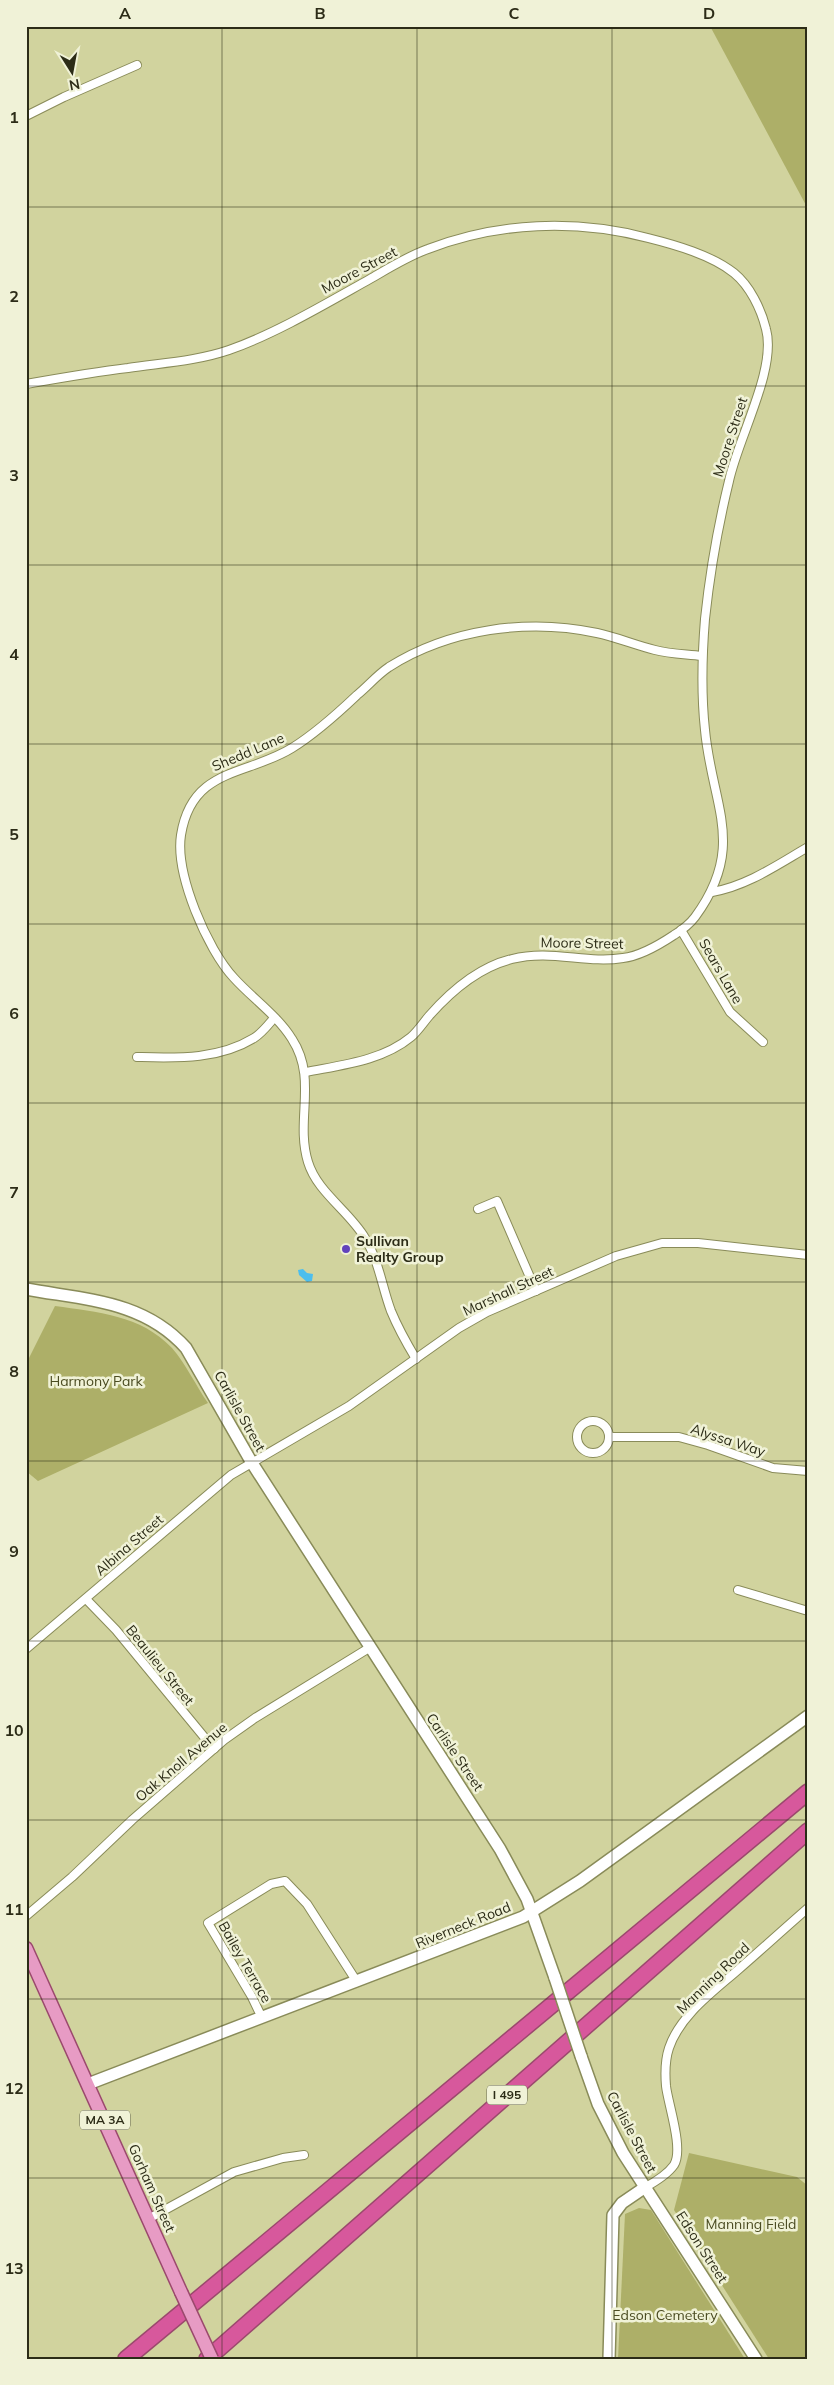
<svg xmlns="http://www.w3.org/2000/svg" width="834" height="2385" viewBox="0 0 834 2385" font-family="Mulish,sans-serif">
  <rect width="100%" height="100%" fill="#d1d39e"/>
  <g fill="#adaf68">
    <polygon points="710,26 808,26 808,209"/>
    <path d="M55,1306C97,1312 141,1315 172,1348C186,1364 196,1386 208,1403L38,1481L26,1471V1364Z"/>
    <polygon points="689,2153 797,2177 808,2186 808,2359 769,2359 674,2210"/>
    <polygon points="639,2208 651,2210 745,2359 618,2359 625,2214"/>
  </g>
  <polygon fill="#4cbeee" points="303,1269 307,1273 313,1274 312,1281 307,1282 299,1275 298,1270"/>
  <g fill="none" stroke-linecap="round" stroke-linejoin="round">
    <g stroke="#898b59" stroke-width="10">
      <g id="street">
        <polyline points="26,116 64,97 137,65"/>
        <path d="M26,384C60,378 94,372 128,368C161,363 197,361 229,350C275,334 327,303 370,279C389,268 408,256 428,249C499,222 575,219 648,238C676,245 711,255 734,273C750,286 761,309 766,329C777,369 738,438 729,481C718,526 710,572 705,619C702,656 701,693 705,730C712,806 747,846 695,917C689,925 682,930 674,935C659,945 641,956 623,958C586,964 551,949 512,959C479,967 451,991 429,1016C423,1023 418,1031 411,1037C382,1061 341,1065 306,1072"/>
        <path d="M712,892C747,886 777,865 808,847"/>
        <polyline points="681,930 730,1012 763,1042"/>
        <path d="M137,1057C177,1058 218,1060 254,1038C262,1033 268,1025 274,1018"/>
        <polyline points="478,1209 497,1201 536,1291"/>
        <path d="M416,1359C407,1344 398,1328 391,1311C382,1287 379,1261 365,1238C349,1211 317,1192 308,1162C295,1120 318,1079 292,1039C278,1016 252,998 234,978C207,949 175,874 181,835C192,767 247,776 292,748C316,733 337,714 357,695C368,686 377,675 389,667C449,629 528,618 597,633C616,637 635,645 655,650C670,654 686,654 702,656"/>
        <circle cx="593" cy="1437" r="16"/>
        <polyline points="610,1437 679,1437 708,1445 773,1468 808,1471"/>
        <polyline points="738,1590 808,1611"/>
        <polyline points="86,1599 116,1630 214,1749"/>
        <polyline points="26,1649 231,1475 349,1406 459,1328 487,1312 616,1256 662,1243 698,1243 808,1255"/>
        <polyline points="26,1916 72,1877 132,1820 224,1740 255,1718 369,1648"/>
        <polyline points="262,2018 252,1997 208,1923 271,1884 285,1881 307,1904 357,1982"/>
        <path d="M644,2188C655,2182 667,2175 674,2165C684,2149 668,2104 666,2086C665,2074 665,2060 669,2048C680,2015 714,1991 739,1969C762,1949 785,1928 808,1908"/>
        <polyline points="150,2218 234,2172 283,2158 304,2155"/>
      </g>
    </g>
    <g stroke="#898b59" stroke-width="14">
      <g id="secondary">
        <path d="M26,1289C85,1300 143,1300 186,1348L252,1463L500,1849L527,1899L555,1978"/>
        <polyline points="581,2056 598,2104 623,2153 756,2359"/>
        <polyline points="88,2084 523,1917 580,1881 808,1716"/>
        <polyline points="609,2359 613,2215 622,2203 644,2188"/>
      </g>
    </g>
    <g stroke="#9b496d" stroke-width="15">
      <polyline id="primary" points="26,1948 181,2292"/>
    </g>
    <g stroke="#9b496d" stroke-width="18">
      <g id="highway">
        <polyline points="126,2359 808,1792"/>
        <polyline points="207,2359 808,1831"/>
      </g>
    </g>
    <use href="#street" stroke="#fff" stroke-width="8"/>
    <use href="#secondary" stroke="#fff" stroke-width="11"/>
    <use href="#primary" stroke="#e79bc4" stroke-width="12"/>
    <use href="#highway" stroke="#d7589c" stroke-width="15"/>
    <g stroke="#898b59" stroke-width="14" stroke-linecap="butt">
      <polyline id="secondary-bridge" points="555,1978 581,2056"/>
    </g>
    <g stroke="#9b496d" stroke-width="15" stroke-linecap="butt">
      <polyline id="primary-bridge" points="181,2292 212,2359"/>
    </g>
    <use href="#secondary-bridge" stroke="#fff" stroke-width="11"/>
    <use href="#primary-bridge" stroke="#e79bc4" stroke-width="12"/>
  </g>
  <path fill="none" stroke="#2c2c17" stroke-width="1" stroke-opacity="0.55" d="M222,26V2359M417,26V2359M612,26V2359M26,207H808M26,386H808M26,565H808M26,744H808M26,924H808M26,1103H808M26,1282H808M26,1461H808M26,1641H808M26,1820H808M26,1999H808M26,2178H808"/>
  <circle fill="#6243bc" stroke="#f0f2d7" stroke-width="2" cx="346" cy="1249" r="5"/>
  <g text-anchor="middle" stroke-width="5" stroke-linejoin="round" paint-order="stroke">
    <g fill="#f0f2d7" stroke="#676751" stroke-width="1">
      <rect x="487" y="2085.5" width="40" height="19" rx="4"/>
      <rect x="80" y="2110.5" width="50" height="19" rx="4"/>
    </g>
    <g font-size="12" font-weight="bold" fill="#2c2c17">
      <text x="507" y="2099">I 495</text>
      <text x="105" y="2124">MA 3A</text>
    </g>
    <g font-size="14" fill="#2c2c17" stroke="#f0f2d7">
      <text transform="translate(359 270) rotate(-28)" y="5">Moore Street</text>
      <text transform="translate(730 437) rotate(-72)" y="5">Moore Street</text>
      <text transform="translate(248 752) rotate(-23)" y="5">Shedd Lane</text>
      <text transform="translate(582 943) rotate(1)" y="5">Moore Street</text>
      <text transform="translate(721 971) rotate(60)" y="5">Sears Lane</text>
      <text transform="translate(508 1291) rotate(-25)" y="5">Marshall Street</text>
      <text transform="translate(240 1411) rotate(61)" y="5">Carlisle Street</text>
      <text transform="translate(728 1440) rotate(18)" y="5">Alyssa Way</text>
      <text transform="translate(129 1545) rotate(-41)" y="5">Albina Street</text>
      <text transform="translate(160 1665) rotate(51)" y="5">Beaulieu Street</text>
      <text transform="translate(455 1752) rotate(56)" y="5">Carlisle Street</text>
      <text transform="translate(181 1762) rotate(-40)" y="5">Oak Knoll Avenue</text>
      <text transform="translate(463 1925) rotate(-22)" y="5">Riverneck Road</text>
      <text transform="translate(245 1962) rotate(60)" y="5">Bailey Terrace</text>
      <text transform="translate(713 1978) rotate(-44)" y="5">Manning Road</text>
      <text transform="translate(632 2132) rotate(62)" y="5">Carlisle Street</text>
      <text transform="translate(152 2188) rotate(66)" y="5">Gorham Street</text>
      <text transform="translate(702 2247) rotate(57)" y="5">Edson Street</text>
    </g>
    <g font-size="14" font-weight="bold" fill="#2c2c17" stroke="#f0f2d7" text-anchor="start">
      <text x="356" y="1246">Sullivan<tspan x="356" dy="16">Realty Group</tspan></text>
    </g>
    <g font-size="14" fill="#4b4c22" stroke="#f0f2d7">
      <text x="96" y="1386">Harmony Park</text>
      <text x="751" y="2229">Manning Field</text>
      <text x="665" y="2320">Edson Cemetery</text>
    </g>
  </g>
  <rect width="834" height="2385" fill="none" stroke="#f0f2d7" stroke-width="55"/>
  <g transform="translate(72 72) rotate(169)" stroke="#f0f2d7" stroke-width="4" paint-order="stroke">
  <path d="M0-4L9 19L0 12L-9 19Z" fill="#2c2c17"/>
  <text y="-8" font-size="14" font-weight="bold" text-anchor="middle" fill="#2c2c17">N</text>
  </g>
  <rect x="28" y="28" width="778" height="2330" fill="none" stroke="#2c2c17" stroke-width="2"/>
  <g font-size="16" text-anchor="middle" font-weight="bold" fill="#2c2c17">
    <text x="125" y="19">A</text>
    <text x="320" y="19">B</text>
    <text x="514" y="19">C</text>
    <text x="709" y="19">D</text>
    <text x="14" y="123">1</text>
    <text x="14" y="302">2</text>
    <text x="14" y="481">3</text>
    <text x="14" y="660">4</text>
    <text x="14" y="840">5</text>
    <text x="14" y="1019">6</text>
    <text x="14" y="1198">7</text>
    <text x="14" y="1377">8</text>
    <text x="14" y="1557">9</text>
    <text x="14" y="1736">10</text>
    <text x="14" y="1915">11</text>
    <text x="14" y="2094">12</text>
    <text x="14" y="2274">13</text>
  </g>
</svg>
